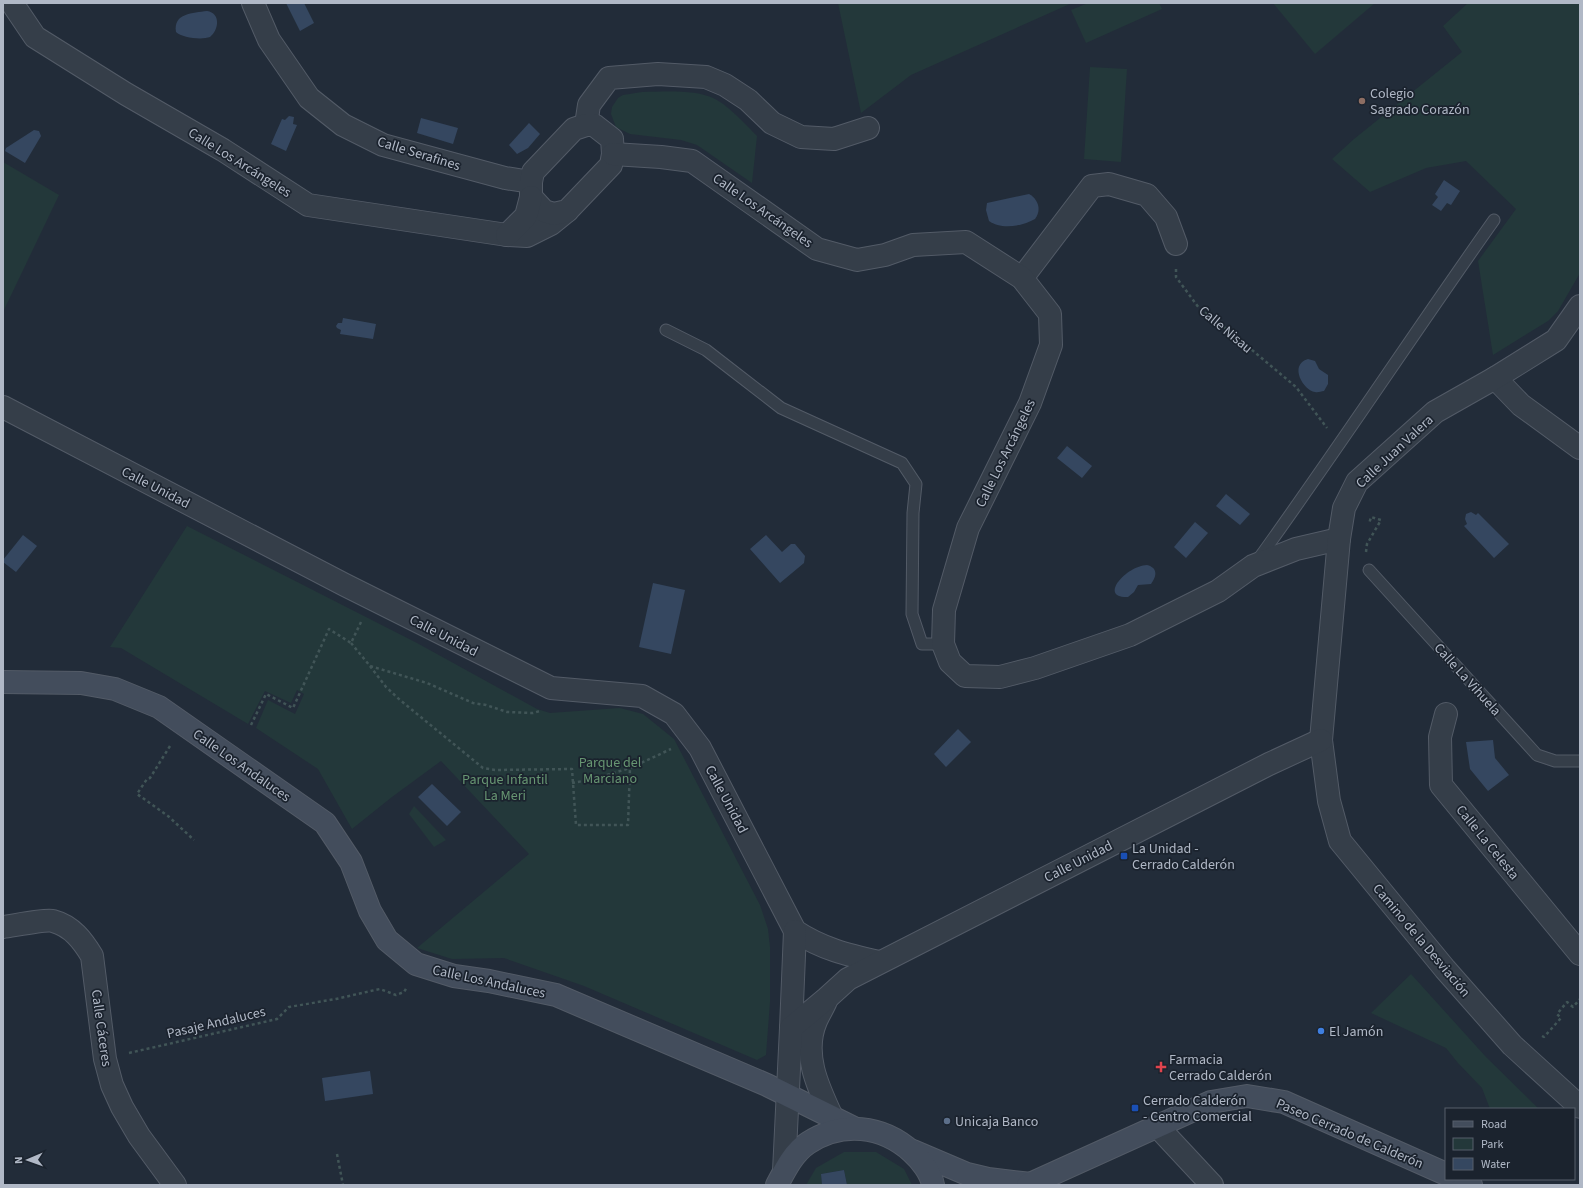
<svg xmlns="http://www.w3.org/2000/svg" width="1583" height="1188" viewBox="0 0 1583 1188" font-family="'Source Sans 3',sans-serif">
  <rect width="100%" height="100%" fill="#222c39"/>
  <g fill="#23383a">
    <polygon points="838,3 1072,3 911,75 861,113"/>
    <polygon points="1088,3 1159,3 1162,9 1086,43 1071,10"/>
    <polygon points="1273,3 1375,3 1315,54"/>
    <polygon points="1468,3 1580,3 1580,92 1578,94 1580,96 1580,273 1558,311 1548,321 1493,355 1478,261 1516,209 1466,161 1426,168 1370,192 1332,159 1354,139 1462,52 1443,26"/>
    <polygon points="1090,67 1127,69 1121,162 1084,159"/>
    <path d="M642,92C663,92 696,89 715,99C729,106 746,125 757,136L752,183L697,145L681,140L630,134L616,127L611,114L612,107L618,98L623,95Z"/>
    <polygon points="3,162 59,195 3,312"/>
    <polygon points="187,526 417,643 537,709 550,713 620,708 643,714 674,739 760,905 768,929 770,947 770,1002 766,1055 757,1060 584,986 504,958 452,959 417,948 529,854 441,761 392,797 352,829 318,769 256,728 268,700 295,714 304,694 297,690 291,703 265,691 248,724 121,648 110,647"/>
    <polygon points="414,806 446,840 434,847 409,814"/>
    <polygon points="1411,974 1486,1057 1539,1109 1490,1109 1482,1088 1458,1063 1446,1048 1371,1013"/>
    <polygon points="844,1152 876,1152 904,1169 912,1185 847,1185 844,1170 821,1174 822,1185 806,1185 816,1168"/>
  </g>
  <g fill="#354760">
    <polygon points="286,3 304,3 314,23 300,31"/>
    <path d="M207,11C221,13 219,30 210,37C202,40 182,38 176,32C173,13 193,13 207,11Z"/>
    <polygon points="289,116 294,117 293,124 297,125 286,151 271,144 282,119 285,120"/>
    <polygon points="421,118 458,128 453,144 417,133"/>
    <polygon points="529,123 540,134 528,148 517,154 509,145"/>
    <polygon points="34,130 39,131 41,136 25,163 5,151 6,148"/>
    <polygon points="1444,180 1460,191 1451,205 1447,203 1441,211 1432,205 1438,197 1435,194"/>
    <path d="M1029,194C1038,199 1042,210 1035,219C1023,226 1001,230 989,221L986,210L987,203Z"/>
    <polygon points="343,318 376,324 373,339 340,334 341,330 337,328 336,326 338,323 342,323"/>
    <path d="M1308,359L1315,361L1319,369L1328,375V384L1324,391C1321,391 1318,393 1315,392C1304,391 1288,365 1308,359Z"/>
    <polygon points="1067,446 1092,466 1082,478 1057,458"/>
    <polygon points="1226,494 1250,514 1240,525 1216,506"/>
    <polygon points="1471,512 1476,515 1478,513 1509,544 1494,558 1464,526 1467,524 1465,519 1466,514"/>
    <polygon points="1195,522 1208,533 1186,558 1174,547"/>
    <polygon points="23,535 37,546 16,572 3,562 3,560"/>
    <polygon points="766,535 782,552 791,544 795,544 805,556 804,563 780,583 750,549"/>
    <path d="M1147,565C1158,568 1157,576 1151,584L1138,585L1134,592L1128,597C1098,598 1126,566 1147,565Z"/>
    <polygon points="653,583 685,590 671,654 639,647"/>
    <polygon points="958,729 971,742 946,767 934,754"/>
    <polygon points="1493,740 1495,758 1509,775 1488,791 1470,769 1466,742"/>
    <polygon points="432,784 461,812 447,826 418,797"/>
    <polygon points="370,1071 373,1094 325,1101 322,1078"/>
    <polygon points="844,1170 847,1185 822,1185 821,1174"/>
  </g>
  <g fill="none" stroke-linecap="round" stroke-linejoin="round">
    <g stroke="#535b67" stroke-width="13">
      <g id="service">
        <polyline points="666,330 706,350 781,408 902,463 916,484 913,513 912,614 922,644 943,644"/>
        <path d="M1257,561C1338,449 1414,333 1494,220"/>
        <polyline points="1369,570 1537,755 1555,761 1580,761"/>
      </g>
    </g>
    <g stroke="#535b67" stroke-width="24">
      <g id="minor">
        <polyline points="253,3 269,40 309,98 343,125 383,145 505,178 531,182"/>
        <polyline points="586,125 589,105 609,78 658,74 706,77 725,85 748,100 772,123 801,137 834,139 868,128"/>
        <polyline points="1022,278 1092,186 1109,184 1147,195 1166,217 1176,244"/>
        <polyline points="1495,378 1521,405 1580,448"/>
        <path d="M3,407L345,585L551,688L642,696L674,714L700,748L795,931C822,949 848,955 879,962"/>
        <polyline points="1446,714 1440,737 1441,785 1580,954"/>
        <path d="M3,927C12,926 46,919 53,921C72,926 83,941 92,956L105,1059L112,1085L122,1107L139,1136L175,1185"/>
        <polyline points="791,1028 795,931"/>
      </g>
    </g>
    <g stroke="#535b67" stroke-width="24">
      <g id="tertiary">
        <polyline points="12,3 35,37 126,94 223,150 308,205 507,235 527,236 551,224 567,211"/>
        <polygon points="586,125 594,125 612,139 613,154 611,165 567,211 554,214 544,211 531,197 531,182 533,172 574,129"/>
        <polyline points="613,154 661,157 692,161 817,249 857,260 885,255 913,245 966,242 1022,278 1050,314 1051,345 1030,403 968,528 944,610 943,644 950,662 965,676 1000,677 1035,668 1130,635 1218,591 1253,566 1296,549 1339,539"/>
        <polyline points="507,235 526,216 531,197"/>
        <polyline points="1580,306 1556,340 1495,378 1435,412 1357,482 1344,508 1339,539 1321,740 1329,801 1340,841 1445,969 1512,1045 1580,1107"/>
        <path d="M826,1001C823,1008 819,1014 816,1021C802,1054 818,1087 832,1117"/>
        <polyline points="1157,1126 1212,1185"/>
        <polyline points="784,1171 791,1028 827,998 848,979 1269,764 1321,740"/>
      </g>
    </g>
    <g stroke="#535b67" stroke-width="24">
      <g id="secondary">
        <polyline points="3,682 81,683 115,689 159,707 325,823 351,862 370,911 387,940 416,964 454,976 489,981 556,995 767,1085 854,1128"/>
        <polyline points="913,1151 967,1174 988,1179 1031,1184"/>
        <polyline points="1457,1179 1471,1185"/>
        <path d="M777,1185C785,1170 793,1153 808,1143C842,1121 882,1125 912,1152C921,1160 931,1173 933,1185"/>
        <polyline points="1028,1185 1211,1102 1247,1096 1284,1102 1446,1174"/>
      </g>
    </g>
    <g stroke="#415557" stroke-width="2.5" stroke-dasharray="3 3" stroke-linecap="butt">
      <polyline points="1176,269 1176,277 1199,308 1233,334 1296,387 1327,428"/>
      <polyline points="1366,552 1367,544 1381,520 1371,517 1369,524"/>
      <polyline points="351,643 370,666 427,683 473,703 486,705 507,712 533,713 540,711"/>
      <polyline points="370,666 386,687 400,700 483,768 495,770 572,769 576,825 628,825 630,768 671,749"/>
      <polyline points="251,725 266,694 293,708 329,629 351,643 361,622"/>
      <polyline points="170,746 150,778 147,779 137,794 168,816 194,840"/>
      <polyline points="572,783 594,779 630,768"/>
      <polyline points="1542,1036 1544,1037 1561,1018 1557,1014 1567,1002 1573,1007 1580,999"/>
      <polyline points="129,1053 277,1019 289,1007 336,999 375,990 380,989 396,995 404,992 407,987"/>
      <polyline points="337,1154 343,1185"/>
    </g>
    <use href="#service" stroke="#353e49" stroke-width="11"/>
    <use href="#minor" stroke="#353e49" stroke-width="22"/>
    <use href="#tertiary" stroke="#353e49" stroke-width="22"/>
    <use href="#secondary" stroke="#434d5c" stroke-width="22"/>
  </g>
  <circle fill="#8d6e63" stroke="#1b232e" stroke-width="1.5" cx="1362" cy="101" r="4"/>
  <g fill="#1a4fb4" stroke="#1b232e" stroke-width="1.5">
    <rect x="1120" y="852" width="8" height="8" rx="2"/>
    <rect x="1131" y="1104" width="8" height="8" rx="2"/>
  </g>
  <circle fill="#3f7fe0" stroke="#1b232e" stroke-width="1.5" cx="1321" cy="1031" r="4"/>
  <path fill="#e0444e" stroke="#1b232e" stroke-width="1.5" d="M1159 1061h4v4h4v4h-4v4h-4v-4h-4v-4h4z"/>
  <circle fill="#5c6f8a" stroke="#1b232e" stroke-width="1.5" cx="947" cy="1121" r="4"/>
  <g text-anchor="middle" stroke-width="3.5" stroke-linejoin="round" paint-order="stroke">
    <g font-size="14" fill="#b0b8c6" stroke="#1b232e" text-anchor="start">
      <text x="1370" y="98">Colegio<tspan x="1370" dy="16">Sagrado Corazón</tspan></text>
      <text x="1132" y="853">La Unidad -<tspan x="1132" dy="16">Cerrado Calderón</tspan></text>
      <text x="1329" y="1036">El Jamón</text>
      <text x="1169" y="1064">Farmacia<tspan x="1169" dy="16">Cerrado Calderón</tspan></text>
      <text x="1143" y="1105">Cerrado Calderón<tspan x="1143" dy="16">- Centro Comercial</tspan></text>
      <text x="955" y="1126">Unicaja Banco</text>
    </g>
    <g font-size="14" fill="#b0b8c6" stroke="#1b232e">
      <text transform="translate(419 153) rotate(17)" y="5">Calle Serafines</text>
      <text transform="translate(240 162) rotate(32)" y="5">Calle Los Arcángeles</text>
      <text transform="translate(763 210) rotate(35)" y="5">Calle Los Arcángeles</text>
      <text transform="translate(1226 329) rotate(40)" y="5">Calle Nisau</text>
      <text transform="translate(1394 451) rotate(-43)" y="5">Calle Juan Valera</text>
      <text transform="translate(1005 453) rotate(-64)" y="5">Calle Los Arcángeles</text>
      <text transform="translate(156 487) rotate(27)" y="5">Calle Unidad</text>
      <text transform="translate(444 635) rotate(27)" y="5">Calle Unidad</text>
      <text transform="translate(1468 679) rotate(48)" y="5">Calle La Vihuela</text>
      <text transform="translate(242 765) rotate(35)" y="5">Calle Los Andaluces</text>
      <text transform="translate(727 799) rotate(62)" y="5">Calle Unidad</text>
      <text transform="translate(1488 842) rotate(51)" y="5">Calle La Celesta</text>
      <text transform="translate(1078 861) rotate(-27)" y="5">Calle Unidad</text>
      <text transform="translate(1422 940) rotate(50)" y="5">Camino de la Desviación</text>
      <text transform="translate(489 981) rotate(12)" y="5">Calle Los Andaluces</text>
      <text transform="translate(216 1022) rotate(-13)" y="5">Pasaje Andaluces</text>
      <text transform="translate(102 1028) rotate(82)" y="5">Calle Cáceres</text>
      <text transform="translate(1350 1133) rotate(23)" y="5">Paseo Cerrado de Calderón</text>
    </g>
    <g font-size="14" fill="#679672" stroke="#1b232e">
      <text x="610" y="767">Parque del<tspan x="610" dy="16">Marciano</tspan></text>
      <text x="505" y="784">Parque Infantil<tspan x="505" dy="16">La Meri</tspan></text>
    </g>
  </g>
  <rect width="1583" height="1188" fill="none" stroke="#b0b8c6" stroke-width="8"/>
  <rect x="1445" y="1108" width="130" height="72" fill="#1b232e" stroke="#575f6b"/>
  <rect x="1453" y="1121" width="20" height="6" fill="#434d5c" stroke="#575f6b"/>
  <text x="1481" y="1128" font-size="12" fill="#b0b8c6">Road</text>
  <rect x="1453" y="1138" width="20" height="12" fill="#23383a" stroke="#575f6b"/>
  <text x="1481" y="1148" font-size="12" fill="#b0b8c6">Park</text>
  <rect x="1453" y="1158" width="20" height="12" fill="#354760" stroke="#575f6b"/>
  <text x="1481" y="1168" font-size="12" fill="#b0b8c6">Water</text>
  <g transform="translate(28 1160) rotate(268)" stroke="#1b232e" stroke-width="3" paint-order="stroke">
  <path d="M0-3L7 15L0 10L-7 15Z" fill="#b0b8c6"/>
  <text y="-6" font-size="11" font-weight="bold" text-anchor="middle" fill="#b0b8c6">N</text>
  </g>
</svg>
